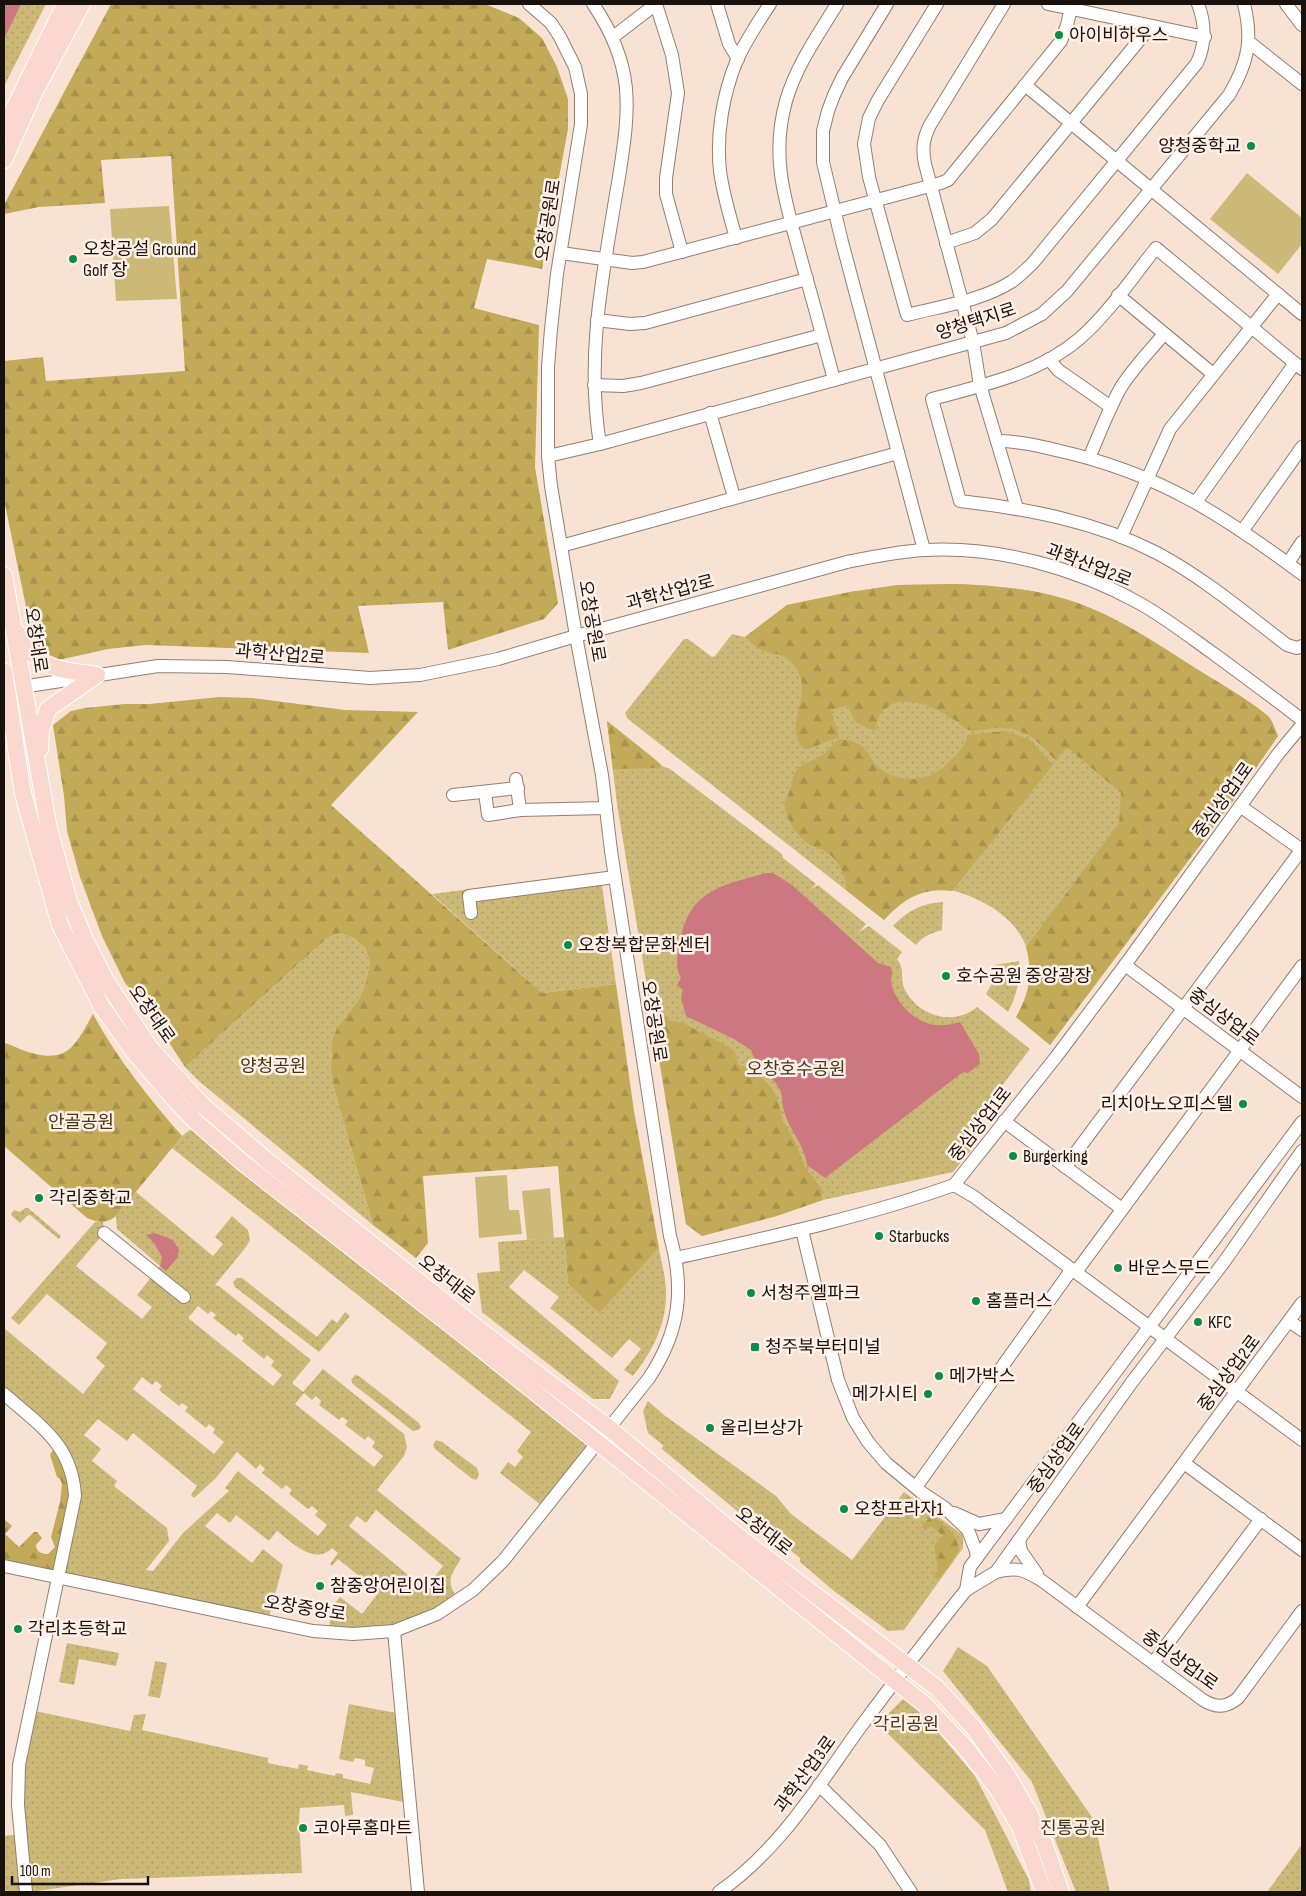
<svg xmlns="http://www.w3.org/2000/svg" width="1306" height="1896" viewBox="0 0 1306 1896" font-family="'Sofia Sans Condensed','Noto Sans KR',sans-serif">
  <defs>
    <pattern id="grass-dots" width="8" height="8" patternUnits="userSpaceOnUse" patternTransform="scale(1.25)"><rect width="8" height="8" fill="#ccb978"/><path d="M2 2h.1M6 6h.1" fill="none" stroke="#ae9e67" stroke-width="1.8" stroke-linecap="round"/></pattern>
    <pattern id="forest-firs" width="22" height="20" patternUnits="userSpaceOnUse" patternTransform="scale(1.25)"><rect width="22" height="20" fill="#c3aa58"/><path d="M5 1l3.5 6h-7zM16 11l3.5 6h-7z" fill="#a7914b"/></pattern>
  </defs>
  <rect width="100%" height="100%" fill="#f8e2d4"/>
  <g fill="url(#grass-dots)" fill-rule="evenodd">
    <polygon points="4,4 46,4 4,86"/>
    <path d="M957,584C993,586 1031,588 1065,599C1112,613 1151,640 1192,666C1217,682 1245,697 1268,716C1273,721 1275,730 1278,736L1233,801L1050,1045L1016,1017C1045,967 1029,923 976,899C963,893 947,888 932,889C914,892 896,907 884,920L628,719L625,713L684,639H688L712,657L715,656L732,634L745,637L787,605L850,592L898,585Z"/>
    <path d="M607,721L662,766L670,769L782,854L783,858L816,884L811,889L818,885L866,924L859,932L869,926L902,952L897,959C905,968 900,978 904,988C917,1016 954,1027 977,1007L1030,1049L965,1134L976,1144L953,1172L823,1200L702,1236L686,1224L617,804Z"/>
    <polygon points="600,872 616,984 542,993 432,894"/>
    <path d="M943,902L942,930C932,933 923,936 916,945L893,926C907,911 922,903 943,902Z"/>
    <polygon points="339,933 354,938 365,948 370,963 365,985 358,1001 338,1026 331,1055 335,1092 373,1225 200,1082 185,1067 327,938"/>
    <path d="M1019,961C1020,979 1017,996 1008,1012L986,994L991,985L995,965Z"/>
    <polygon points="198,1124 597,1442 545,1508 500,1473 508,1462 515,1467 523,1457 517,1451 531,1432 172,1148 182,1136"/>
    <path d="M136,1192L213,1256L223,1244L215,1237L232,1216L248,1230L250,1240L246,1247L215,1285L219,1286L311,1360L292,1383L303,1392L323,1369L404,1434L407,1447L404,1456L377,1490L461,1559C449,1577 446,1582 459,1601L417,1622L329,1633L331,1608L340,1597L362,1614L379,1592L338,1559L332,1566L330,1564L338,1553L332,1548C315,1566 291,1542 277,1531L269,1541L236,1515L230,1523L217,1513L205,1526L252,1563L263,1549L283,1565L268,1621L59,1577L69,1462L4,1394V1328L83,1394L105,1366L96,1358L107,1343L47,1294L19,1325L11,1318L95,1222H103L104,1233L76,1266L142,1319L152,1307L137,1295L160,1266L117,1229L116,1216ZM198,1306L208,1314L211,1311L216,1315L213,1318L236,1336L238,1333L244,1338L242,1341L264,1359L267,1355L274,1361L271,1366L282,1375L273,1386L188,1318ZM142,1377L152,1385L156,1381L162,1386L159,1390L179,1406L182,1403L188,1407L185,1411L206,1428L209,1424L215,1429L213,1433L224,1442L214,1454L133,1389ZM304,1393L312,1400L316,1396L321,1401L319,1405L339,1420L342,1417L348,1421L345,1425L365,1440L368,1436L375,1442L372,1447L383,1456L374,1467L295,1404ZM98,1419L127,1441L133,1433L197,1486L191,1495L194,1498L215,1479L237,1452L256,1469L260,1464L265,1469L262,1473L282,1489L286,1485L292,1490L289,1494L308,1509L312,1506L318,1511L315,1515L327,1525L318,1536L238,1471L225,1488L229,1491L183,1533L153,1571L146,1570L169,1541L167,1528L114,1486L117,1481L92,1461L101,1449L84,1435ZM376,1510L443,1566L425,1589L349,1526L357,1516L366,1523Z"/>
    <polygon points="25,1208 28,1208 61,1236 59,1239 30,1215 27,1216 20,1223 11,1215 14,1210 20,1212"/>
    <path d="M564,1237L568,1284L599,1312L659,1248C661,1262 666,1277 666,1291C667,1323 653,1351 633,1376L624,1370L641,1349L629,1339L612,1358L550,1308L559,1297L524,1270L509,1287L619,1381L610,1399H593L482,1312L477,1273L500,1271L498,1242Z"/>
    <polygon points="237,1278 242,1278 317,1337 332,1319 337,1323 345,1312 350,1316 319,1352 235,1287 233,1282"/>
    <polygon points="355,1375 359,1376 419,1423 421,1427 418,1430 413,1431 353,1384 351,1380"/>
    <polygon points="648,1401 664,1415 776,1496 791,1514 852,1560 904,1492 963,1535 963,1548 904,1630 888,1631 834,1591 800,1562 800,1558 723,1495 755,1523 756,1526 754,1525 662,1449 662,1447 664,1446 648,1433 643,1411"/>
    <polygon points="436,1440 442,1442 477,1468 479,1475 476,1480 471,1478 435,1449 433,1445"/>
    <polygon points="67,1643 119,1653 116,1666 79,1659 74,1685 59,1682"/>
    <polygon points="958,1647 987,1666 1094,1820 1110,1892 1076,1892 1032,1782 943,1671"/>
    <polygon points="155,1661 167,1663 160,1698 148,1696"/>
    <polygon points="907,1695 975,1776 1029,1880 1031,1892 1008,1892 985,1830 878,1724"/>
    <polygon points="349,1704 401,1714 409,1803 351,1792 353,1815 345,1816 344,1805 300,1808 299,1819 302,1873 121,1879 30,1892 4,1892 4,1836 20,1834 18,1805 30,1710 130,1731 134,1715 146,1714 142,1730 268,1758 268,1763 298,1769 299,1764 308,1766 307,1770 335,1776 336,1773 343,1774 343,1778 370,1784 374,1768 365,1766 365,1760 355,1758 353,1762 339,1759"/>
    <polygon points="1302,1844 1302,1892 1267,1892"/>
  </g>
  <g fill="url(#forest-firs)">
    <polygon points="111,4 485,4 519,18 542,38 557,67 568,99 568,129 542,269 487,259 474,308 539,325 535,467 558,603 544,619 448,650 443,602 358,606 369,653 146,645 108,649 54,661 35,650 4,500 4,361 43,357 46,381 185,371 171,156 101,160 105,203 39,207 4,214 4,205"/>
    <path d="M957,584C993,586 1031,588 1065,599C1112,613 1151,640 1192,666C1217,682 1245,697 1268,716C1273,721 1275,730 1278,736L1233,801L1050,1045L1016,1017C1030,993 1033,974 1026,947L1119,823L1121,793L1067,747L1056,761C1037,740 1026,726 995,728C988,729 976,732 969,730C965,729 960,724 956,721C938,709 914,696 892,704C880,710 877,719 875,731L855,722L848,705L831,710L839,737L808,749H804C781,725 815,697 796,668C786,652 775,656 760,649C754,646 750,641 745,637L787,605L850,592L898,585Z"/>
    <polygon points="220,697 252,698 345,710 418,712 331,805 542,993 616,984 634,1111 659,1248 599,1313 568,1284 558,1166 423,1176 428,1243 416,1258 373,1225 335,1092 331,1069 332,1040 338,1026 358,1001 365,985 370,963 365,948 354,938 339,933 327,938 185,1067 144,1004 125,983 102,936 80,877 67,831 64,796 53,725 71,711 85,708 125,704 149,704"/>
    <polygon points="607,721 656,760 662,766 657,768 613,769"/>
    <path d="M1005,731L1029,739L1053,765L952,891C924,887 902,899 884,920L846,890C847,877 839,861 828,853C822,848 813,848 807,843C794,833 787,819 784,804L791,788L793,776L797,769L804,764L822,756L839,739C851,740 862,743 869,754C872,759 873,763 878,767C897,783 926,783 945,766C953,758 966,747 968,735Z"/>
    <polygon points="651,1007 671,1021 683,1023 729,1047 736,1053 735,1057 739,1065 746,1067 748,1065 771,1087 777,1098 783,1121 795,1142 805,1167 822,1189 821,1195 823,1200 777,1216 702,1236 686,1224"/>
    <path d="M93,1014C117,1059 149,1098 182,1136L116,1216C106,1224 98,1223 87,1218L4,1146V1043C11,1044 18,1049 25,1051C68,1065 74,1047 93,1014Z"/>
    <path d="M60,1446L74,1479L59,1577L4,1566V1519L12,1526L5,1534L19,1547L34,1532H37L42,1538L36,1545C36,1552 42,1554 48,1554L55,1547L51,1537L60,1502L62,1484L60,1479L57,1477L50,1455L52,1451Z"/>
    <path d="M932,1515C944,1525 959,1534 959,1551L938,1580L933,1576L938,1570L934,1546L942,1535L932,1527H929L926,1531L921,1527Z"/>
  </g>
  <g fill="#ccb978">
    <polygon points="1247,173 1302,218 1302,244 1278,274 1210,219"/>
    <polygon points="169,206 177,299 116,301 110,209"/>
    <polygon points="507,1175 509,1210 519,1210 522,1234 479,1238 475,1177"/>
    <polygon points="550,1188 554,1238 527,1240 522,1191"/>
  </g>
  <g fill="#cd7880">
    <polygon points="4,4 21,4 4,39"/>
    <path d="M766,873H773L792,885L878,963L891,967C893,973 891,977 891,982C895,1003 916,1024 937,1025C945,1026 952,1024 960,1022L979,1054L980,1064L968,1073L963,1072L825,1178L807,1165C805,1145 789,1130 784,1111C782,1103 783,1095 779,1088C770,1074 756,1067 751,1050L734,1039L686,1016L681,998L683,990L677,985L681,978C674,965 678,956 680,941C690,889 722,886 766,873Z"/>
    <polygon points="155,1233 173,1240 179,1250 177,1258 166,1271 160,1266 162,1257 154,1243 146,1235"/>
  </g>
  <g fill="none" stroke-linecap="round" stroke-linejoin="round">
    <g stroke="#927e71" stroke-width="14">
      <g id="minor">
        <path d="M593,4C635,66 630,107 619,177C613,212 607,247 602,282C594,336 591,390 600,444"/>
        <polyline points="656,4 672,55 678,93 666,178 666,194 682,252"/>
        <polyline points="717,4 729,44 738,59"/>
        <polyline points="887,4 842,78 834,95 828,111 823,131 823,162 842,242 924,550"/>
        <path d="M937,4L878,100L869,118L864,144L869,177L907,315C941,306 981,301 1011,282C1019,277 1025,270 1032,264L1197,63C1206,43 1206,25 1198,4"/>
        <path d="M1004,4L930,125C923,139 922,149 925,164L973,342L980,385L1017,508"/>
        <polyline points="1048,4 1205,37"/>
        <polyline points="1286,4 1302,25"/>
        <polyline points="613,37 656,4"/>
        <polyline points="1249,42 1302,84"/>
        <polyline points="1025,85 1302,314"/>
        <path d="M736,238C730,217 723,194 720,171C716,134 723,94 737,60C746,40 758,22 770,4"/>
        <polyline points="946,243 975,233 992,219 1151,26"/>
        <polyline points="561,253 632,263 643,262 941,183 948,180 1061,41 1067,25 1072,4"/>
        <polyline points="1118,295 1213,374"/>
        <polyline points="597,320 630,324 645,323 807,279"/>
        <polyline points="1049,359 1058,370 1111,407"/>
        <path d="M1302,369L1156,248C1132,278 1108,314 1079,339C1038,374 983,385 932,399L960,501C1028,509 1095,521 1157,553C1204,578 1245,613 1287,645L1297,648L1302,646"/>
        <path d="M834,380C824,342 814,304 803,266C788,208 769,162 786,101C796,66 818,35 837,4"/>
        <polyline points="594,385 623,386 641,383 822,335"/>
        <polyline points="710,413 734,497"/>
        <path d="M997,441C1019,441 1039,446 1060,451C1158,473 1223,515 1302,574"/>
        <path d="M548,456L600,444L1006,333L1042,314L1067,291L1229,95C1248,63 1253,40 1244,4"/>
        <path d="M1089,458C1099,435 1108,411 1120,389C1132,369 1149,352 1164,334"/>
        <polyline points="1196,502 1295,363"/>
        <polyline points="1243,530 1302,447"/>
        <polyline points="1121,537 1170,429 1278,294"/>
        <polyline points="561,546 898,453"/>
        <polyline points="1288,563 1302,542"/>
        <path d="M15,688L158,666L227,667L370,678L420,675L498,659L576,636L847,562C873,557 899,551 925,550C998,546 1076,568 1139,603C1166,618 1190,637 1214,654C1244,676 1274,698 1302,720"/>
        <polyline points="516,779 520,810 606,808"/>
        <polyline points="485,792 488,815 520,810"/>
        <polyline points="453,795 518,788"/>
        <polyline points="1240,806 1302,850"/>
        <polyline points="471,913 469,896 615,877"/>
        <polyline points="1125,965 1302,1097"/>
        <polyline points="1004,1121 1122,1209"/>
        <polyline points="1302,1122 970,1567 966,1590 996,1572 1132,1382 1224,1262 1302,1151"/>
        <polyline points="1065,1167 1302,849"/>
        <polyline points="954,1185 973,1196 1302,1440"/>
        <polyline points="802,1230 838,1380 853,1418 868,1442 886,1463 921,1492 945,1508 968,1530 976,1551 977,1558"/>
        <polyline points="104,1233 184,1297"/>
        <path d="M676,1258C770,1237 864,1217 954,1185L1056,1057L1125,965L1278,754L1302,725"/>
        <polyline points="1076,1272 1302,966"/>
        <polyline points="1289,1321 1302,1330"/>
        <path d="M4,1394C40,1426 72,1444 75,1496L19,1765L18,1805L26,1892"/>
        <polyline points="1184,1463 1302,1550"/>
        <polyline points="916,1487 1072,1269"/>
        <polyline points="954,1513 979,1524 1006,1519"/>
        <polyline points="1019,1540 1021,1551 1037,1574"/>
        <path d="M4,1566L313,1631L353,1634L394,1631L437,1614L473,1590L503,1561L649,1378C680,1331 685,1289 670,1236L611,851L602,775L576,636L551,486L548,456V367L551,329L557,274L581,124V94L575,67L560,37L551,23L529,4"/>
        <path d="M996,1572C1016,1567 1023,1569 1041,1580L1203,1700C1216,1708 1226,1708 1238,1698L1302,1611"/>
        <polyline points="1077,1607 1302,1303"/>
        <polyline points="394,1631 418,1892"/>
        <polyline points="1153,1663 1261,1519"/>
        <polyline points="819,1785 880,1845 911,1892"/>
        <path d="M719,1892C780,1849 816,1789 859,1729C894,1682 929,1636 966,1590"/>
      </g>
    </g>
    <g stroke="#fff" stroke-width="18">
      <g id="major">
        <polyline points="4,129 65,4"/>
        <polyline points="4,160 35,91 82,4"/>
        <polyline points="4,575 49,829 69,901 85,940 106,981 150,1048 201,1104 271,1164 481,1331 609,1428 738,1536 937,1688 973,1727 1007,1775 1028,1811 1044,1843 1061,1892"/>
        <path d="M18,633C37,670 59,669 97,675"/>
        <polyline points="4,671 23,794 60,925 102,1007 134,1052 176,1101 198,1124 243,1163 466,1337 924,1704 964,1746 997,1788 1020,1827 1044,1892"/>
        <polyline points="40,749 41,730 48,709 97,675"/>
      </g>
    </g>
    <use href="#minor" stroke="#fff" stroke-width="12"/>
    <use href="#major" stroke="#fad8cf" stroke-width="16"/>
  </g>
  <g fill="#0b8c48" stroke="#fff1e9" stroke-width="2">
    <circle cx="1059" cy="35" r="5"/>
    <circle cx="1251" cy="146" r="5"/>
    <circle cx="73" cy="259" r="5"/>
    <circle cx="568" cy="945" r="5"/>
    <circle cx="946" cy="976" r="5"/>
    <circle cx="1243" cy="1104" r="5"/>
    <circle cx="1013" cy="1156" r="5"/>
    <circle cx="39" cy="1198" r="5"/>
    <circle cx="879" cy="1236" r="5"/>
    <circle cx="1118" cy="1268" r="5"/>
    <circle cx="751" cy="1293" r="5"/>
    <circle cx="976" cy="1301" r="5"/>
    <circle cx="1198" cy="1322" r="5"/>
    <rect x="750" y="1342" width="10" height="10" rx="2.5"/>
    <circle cx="939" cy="1376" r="5"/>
    <circle cx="928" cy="1394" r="5"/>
    <circle cx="710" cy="1428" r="5"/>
    <circle cx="844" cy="1509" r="5"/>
    <circle cx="320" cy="1586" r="5"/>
    <circle cx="18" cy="1629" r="5"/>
    <circle cx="303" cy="1828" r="5"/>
  </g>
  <g text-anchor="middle" stroke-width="5" stroke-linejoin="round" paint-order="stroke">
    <g font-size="18" fill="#18110c" stroke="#fff1e9" text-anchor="start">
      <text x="1069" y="41">아이비하우스</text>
      <text x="1241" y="152" text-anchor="end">양청중학교</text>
      <text x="83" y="255">오창공설 Ground<tspan x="83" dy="21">Golf 장</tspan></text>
      <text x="578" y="951">오창복합문화센터</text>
      <text x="956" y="982">호수공원 중앙광장</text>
      <text x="1233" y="1110" text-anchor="end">리치아노오피스텔</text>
      <text x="1023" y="1162">Burgerking</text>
      <text x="49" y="1204">각리중학교</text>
      <text x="889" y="1242">Starbucks</text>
      <text x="1128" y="1274">바운스무드</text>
      <text x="761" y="1299">서청주엘파크</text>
      <text x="986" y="1307">홈플러스</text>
      <text x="1208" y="1328">KFC</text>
      <text x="765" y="1353">청주북부터미널</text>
      <text x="949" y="1382">메가박스</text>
      <text x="918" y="1400" text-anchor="end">메가시티</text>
      <text x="720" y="1434">올리브상가</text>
      <text x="854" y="1515">오창프라자1</text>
      <text x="330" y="1592">참중앙어린이집</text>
      <text x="28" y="1635">각리초등학교</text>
      <text x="313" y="1834">코아루홈마트</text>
    </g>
    <g font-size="18" fill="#18110c" stroke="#fff1e9">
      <text transform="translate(548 220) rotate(-81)" y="6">오창공원로</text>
      <text transform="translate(976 321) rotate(-18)" y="6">양청택지로</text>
      <text transform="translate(1089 565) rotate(21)" y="6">과학산업2로</text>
      <text transform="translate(670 592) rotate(-15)" y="6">과학산업2로</text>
      <text transform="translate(592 621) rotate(80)" y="6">오창공원로</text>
      <text transform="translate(36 640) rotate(81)" y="6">오창대로</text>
      <text transform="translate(280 654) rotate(5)" y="6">과학산업2로</text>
      <text transform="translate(1223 800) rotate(-54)" y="6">중심상업1로</text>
      <text transform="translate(152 1014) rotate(55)" y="6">오창대로</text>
      <text transform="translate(1224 1017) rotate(37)" y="6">중심상업로</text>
      <text transform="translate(654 1021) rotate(81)" y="6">오창공원로</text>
      <text transform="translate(980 1124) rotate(-52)" y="6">중심상업1로</text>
      <text transform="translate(447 1279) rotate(38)" y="6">오창대로</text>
      <text transform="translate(1229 1373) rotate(-53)" y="6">중심상업2로</text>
      <text transform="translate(1056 1458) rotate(-54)" y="6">중심상업로</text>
      <text transform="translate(764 1531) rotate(38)" y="6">오창대로</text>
      <text transform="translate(305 1608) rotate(9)" y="6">오창중앙로</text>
      <text transform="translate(1180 1660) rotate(36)" y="6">중심상업1로</text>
      <text transform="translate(805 1774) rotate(-54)" y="6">과학산업3로</text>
    </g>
    <g font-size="18" fill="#423814" stroke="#fff1e9">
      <text x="273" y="1072">양청공원</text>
      <text x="796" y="1075">오창호수공원</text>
      <text x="81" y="1128">안골공원</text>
      <text x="906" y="1730">각리공원</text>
      <text x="1073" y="1834">진통공원</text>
    </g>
  </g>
  <rect width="1306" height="1896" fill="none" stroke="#18110c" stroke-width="10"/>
  <path d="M12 1876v8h136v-8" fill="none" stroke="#18110c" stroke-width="2.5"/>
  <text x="20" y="1876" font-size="15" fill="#18110c" stroke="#fff1e9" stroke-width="4" paint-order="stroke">100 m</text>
</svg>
